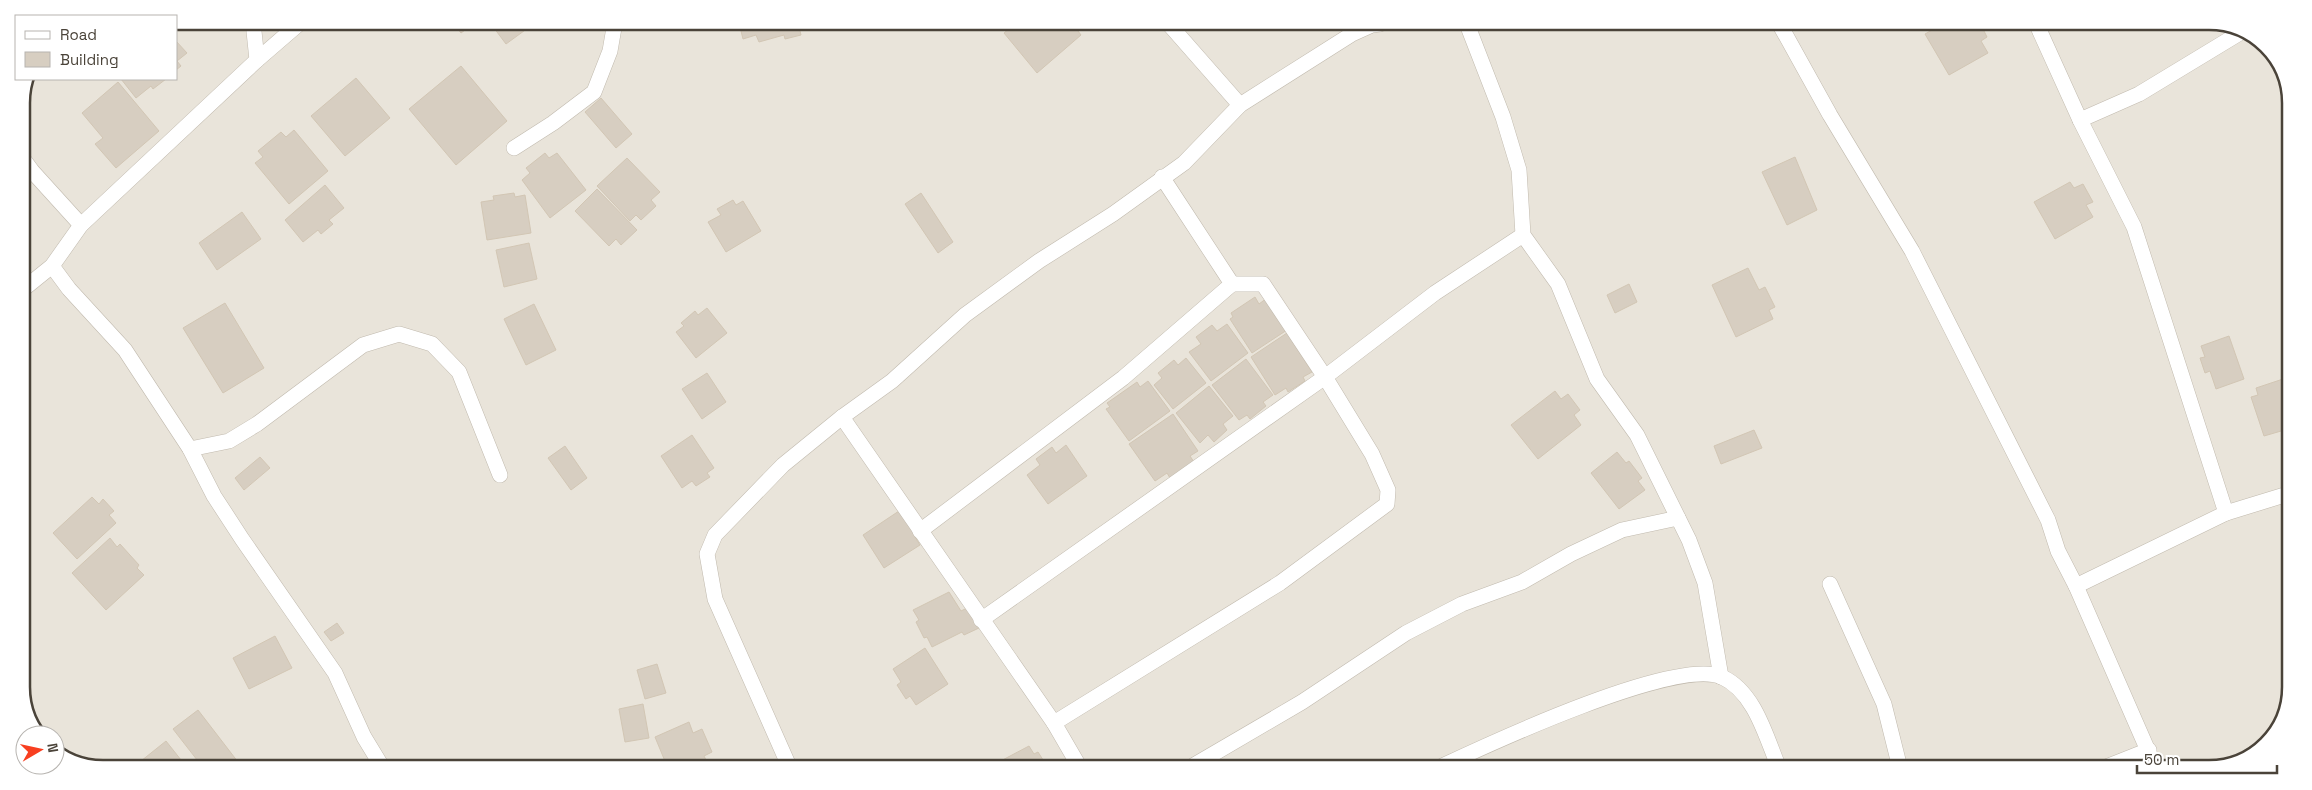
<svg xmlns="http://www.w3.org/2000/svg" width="2312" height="790" viewBox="0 0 2312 790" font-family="'Space Grotesk',sans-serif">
  <rect width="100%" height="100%" fill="#f6f3ec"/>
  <polygon fill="#e9e4da" points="176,21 2235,26 2274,53 2291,97 2286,713 2259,752 2209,769 77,764 55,749 55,735 38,735 21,693 21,98 30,79 176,79"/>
  <g fill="#d7cec1" stroke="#d2c6b4">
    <polygon points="452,22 476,22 461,33"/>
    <polygon points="501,22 524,22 528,28 506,44 494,28"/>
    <polygon points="739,23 798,23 801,35 785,39 784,35 759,42 756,35 743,39"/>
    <polygon points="1016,23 1072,23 1081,35 1037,73 1004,33"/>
    <polygon points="1941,25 1981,25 1987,37 1981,41 1988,53 1949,75 1925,34"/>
    <polygon points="176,41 187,53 177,61 181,66 176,70"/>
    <polygon points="461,66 507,121 456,165 409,109"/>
    <polygon points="356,78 390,118 345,156 311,116"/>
    <polygon points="121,79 166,79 153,89 151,86 136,98"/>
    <polygon points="118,82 159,131 116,168 95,144 103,138 82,113"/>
    <polygon points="601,98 632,134 616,148 585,112"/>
    <polygon points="294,130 328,171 289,204 255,163 263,157 258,151 281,132 286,137"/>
    <polygon points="545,153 549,158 557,153 586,190 550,218 522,180 530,173 526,168"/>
    <polygon points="1795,157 1817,210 1787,225 1762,172"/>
    <polygon points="627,158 660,192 651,200 656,206 641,220 636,215 630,221 597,186"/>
    <polygon points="2070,182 2074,188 2083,184 2093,202 2086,205 2093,217 2055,239 2034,202"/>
    <polygon points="325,185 344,208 329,220 333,224 321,234 318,230 303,242 285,220"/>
    <polygon points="597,189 637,230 621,245 616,239 609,246 575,211"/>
    <polygon points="514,193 515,197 525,195 531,233 487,240 481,202 494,200 493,196"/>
    <polygon points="921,193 953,242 938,253 905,204"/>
    <polygon points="733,200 736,205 743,201 761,231 726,252 708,222 721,215 717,209"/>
    <polygon points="242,212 261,239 217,270 199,243"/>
    <polygon points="529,243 537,279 504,287 496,250"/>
    <polygon points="1748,268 1759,290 1765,287 1775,307 1769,310 1773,319 1736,337 1712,285"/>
    <polygon points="1629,284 1637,302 1615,313 1607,295"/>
    <polygon points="1255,297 1259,304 1267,298 1287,330 1252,353 1230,319 1233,317 1231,313"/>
    <polygon points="225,303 264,368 223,393 183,328"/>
    <polygon points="534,304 556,350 526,365 504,319"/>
    <polygon points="707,308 727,333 696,358 676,332 684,326 681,323 695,311 698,315"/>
    <polygon points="1227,324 1248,353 1211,381 1189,352 1201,344 1196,337 1212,325 1217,331"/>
    <polygon points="1287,333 1312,372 1303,377 1305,381 1288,392 1286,388 1275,395 1251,357"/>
    <polygon points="2229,336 2244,379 2216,389 2210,371 2205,373 2200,358 2205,357 2201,346"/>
    <polygon points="1186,358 1206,383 1173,409 1154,385 1162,378 1158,373 1174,360 1178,365"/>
    <polygon points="1246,359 1273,395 1263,402 1266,406 1250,419 1247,415 1239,420 1212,385"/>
    <polygon points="707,373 726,402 702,419 682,389"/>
    <polygon points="2289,377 2288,429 2264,436 2251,397 2258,395 2256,388"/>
    <polygon points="1148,381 1170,411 1129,441 1106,409 1110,407 1107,403 1137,382 1140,387"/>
    <polygon points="1209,386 1233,416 1223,424 1227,430 1214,442 1208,435 1200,443 1176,413"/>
    <polygon points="1555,391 1561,399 1568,394 1580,410 1574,415 1581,425 1538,459 1511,425"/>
    <polygon points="1173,414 1198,451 1190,456 1194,462 1170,478 1167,473 1155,481 1129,444"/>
    <polygon points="1754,430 1762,448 1721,464 1714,446"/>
    <polygon points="692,435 714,468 707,473 710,477 696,486 692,481 682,488 661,456"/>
    <polygon points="1066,445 1087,476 1048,504 1027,475 1040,465 1036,459 1052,447 1056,453"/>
    <polygon points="565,446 587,478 571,490 548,458"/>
    <polygon points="1617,452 1626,463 1629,461 1642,478 1638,481 1645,490 1619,509 1591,473"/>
    <polygon points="260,457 270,468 244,490 235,478"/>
    <polygon points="92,497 99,504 103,499 114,511 109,515 116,523 77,559 53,533"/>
    <polygon points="899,511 919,535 915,537 920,545 884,568 863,535"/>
    <polygon points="110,538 117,547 120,544 139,565 137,568 144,575 106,610 72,573"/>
    <polygon points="949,592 961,611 969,607 979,628 964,635 962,632 932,647 927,637 924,638 916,622 919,620 913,610"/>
    <polygon points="337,623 344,633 331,641 324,632"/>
    <polygon points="275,636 292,668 249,689 233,658"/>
    <polygon points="925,648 948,684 916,705 910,696 906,699 897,685 901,682 893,669"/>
    <polygon points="657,664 666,693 645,699 637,670"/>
    <polygon points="643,704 649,738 625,742 619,709"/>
    <polygon points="198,710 238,762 234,765 201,765 173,729"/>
    <polygon points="689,722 693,733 702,729 712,752 704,756 709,766 667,766 655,737"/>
    <polygon points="166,741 185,765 136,765"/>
    <polygon points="1029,746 1034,754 1038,752 1047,766 997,766 995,764"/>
  </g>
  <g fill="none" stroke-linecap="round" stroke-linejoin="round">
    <g stroke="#c1baae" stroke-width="16">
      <g id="minor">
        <polyline points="253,22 257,60"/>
        <polyline points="1168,23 1240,105"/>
        <polyline points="1467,24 1503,117 1519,170 1523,235 1558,284 1597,379 1637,435 1689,540 1705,583 1721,677"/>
        <polyline points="1780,25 1830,115 1912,251 2048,520 2058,551 2076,586 2156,769"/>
        <polyline points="2037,25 2080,120 2134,227 2226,513"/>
        <polyline points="2080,120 2139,94 2243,31"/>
        <polyline points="514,148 553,123 594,92 610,51 615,22"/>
        <polyline points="21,156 32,171 81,225 52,266 21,291"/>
        <polyline points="81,225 257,60 301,22"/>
        <polyline points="52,266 69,289 125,350 190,449 214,496 242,539 335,673 364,737 381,765"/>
        <polyline points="842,417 1054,723 1079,766"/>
        <polyline points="190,449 229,441 257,424 363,345 399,334 432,344 459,372 500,475"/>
        <polyline points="920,531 1123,378 1232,284 1162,177"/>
        <polyline points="1830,584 1884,704 1900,768"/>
        <polyline points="2076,586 2226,513 2288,494"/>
        <polyline points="981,620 1325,377 1435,293 1523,235"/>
        <polyline points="1054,723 1280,583 1387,504 1388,490 1372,454 1325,377 1263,284 1232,284"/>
        <polyline points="789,766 715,599 707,554 715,535 783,465 842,417 892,381 965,315 1039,261 1113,214 1184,163 1240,105 1352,34 1372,25 1380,24"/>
        <polyline points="1191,767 1302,702 1406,633 1462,604 1522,582 1571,554 1622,530 1678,518"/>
        <path d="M1440,767C1489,744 1676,657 1722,677C1755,692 1766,737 1779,768"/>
        <polyline points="2101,769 2149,750"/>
      </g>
    </g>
    <use href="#minor" stroke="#fff" stroke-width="15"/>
  </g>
  <path d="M0 0H2312V790H0ZM103 30H2209A73 73 0 0 1 2282 103V687A73 73 0 0 1 2209 760H103A73 73 0 0 1 30 687V103A73 73 0 0 1 103 30Z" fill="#fff" fill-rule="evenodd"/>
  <path fill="none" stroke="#4a4339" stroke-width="2.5" d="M103 30H2209A73 73 0 0 1 2282 103V687A73 73 0 0 1 2209 760H103A73 73 0 0 1 30 687V103A73 73 0 0 1 103 30Z"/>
  <rect x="15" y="15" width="162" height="65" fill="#ffffff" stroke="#b7b4b0"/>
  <rect x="25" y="31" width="25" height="8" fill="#ffffff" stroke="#b7b4b0"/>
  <text x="60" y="40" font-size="15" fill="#4a4339">Road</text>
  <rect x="25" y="52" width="25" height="15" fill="#d7cec1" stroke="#b7b4b0"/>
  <text x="60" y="65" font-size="15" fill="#4a4339">Building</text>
  <g transform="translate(40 750) rotate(81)"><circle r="24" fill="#ffffff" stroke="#b7b4b0"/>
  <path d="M0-4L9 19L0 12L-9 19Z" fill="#f83f20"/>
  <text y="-8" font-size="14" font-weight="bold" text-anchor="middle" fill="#4a4339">N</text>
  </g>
  <path d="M2137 765v8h140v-8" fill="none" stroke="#4a4339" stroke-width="2.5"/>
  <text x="2144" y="765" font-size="15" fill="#4a4339" stroke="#ffffff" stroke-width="4" paint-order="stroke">50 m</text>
</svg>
